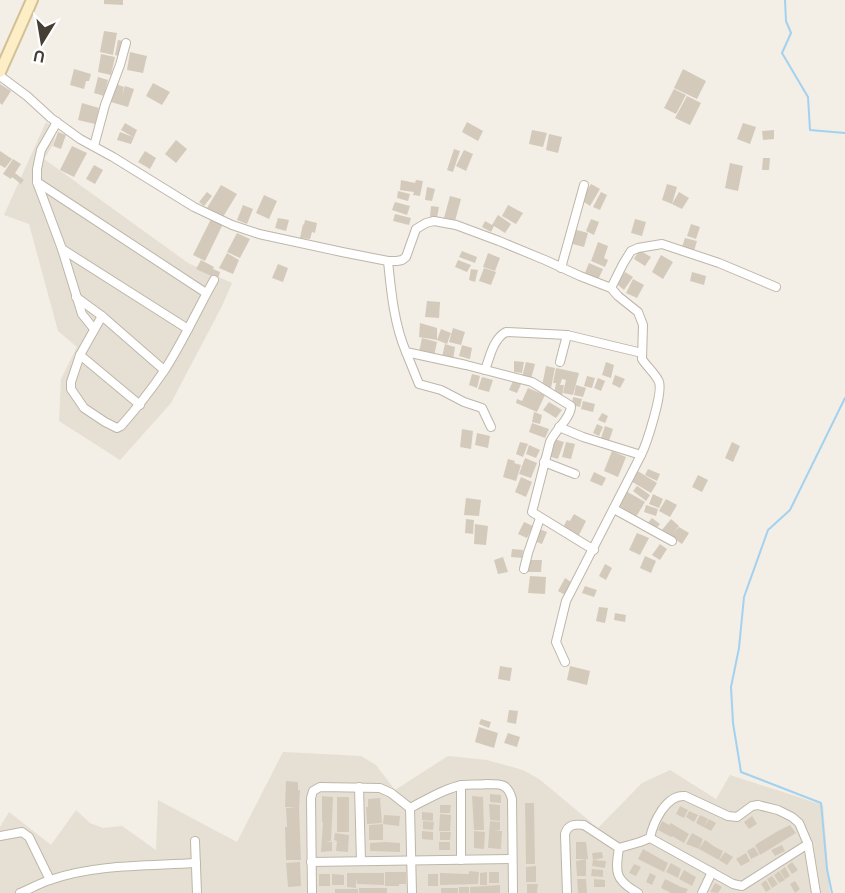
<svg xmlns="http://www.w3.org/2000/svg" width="845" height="893" viewBox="0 0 845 893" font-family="Figtree,sans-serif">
  <rect width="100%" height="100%" fill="#f3eee6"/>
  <g fill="#e6e0d4">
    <polygon points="46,122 56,129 54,143 44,159 188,263 232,283 222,306 171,403 120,460 59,421 61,379 77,347 58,331 29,224 4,215"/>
    <polygon points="283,752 361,756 376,765 395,790 448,756 487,760 523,770 539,779 598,828 642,783 670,770 716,799 730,775 823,805 830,893 0,893 0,827 9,812 51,845 76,810 90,823 103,828 122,826 156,850 158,800 237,842"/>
  </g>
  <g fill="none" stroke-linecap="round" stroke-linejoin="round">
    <g stroke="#a2d2ef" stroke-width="2">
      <polyline points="785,0 786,21 791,33 782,53 808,97 810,130 845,133"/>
      <polyline points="832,893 827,869 821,803 741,772 733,723 731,687 739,648 744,597 768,530 790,510 845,398"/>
    </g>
  </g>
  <g fill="#d4cabb">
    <polygon points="104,0 123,0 123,5 104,4"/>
    <polygon points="104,31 117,33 113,55 100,52"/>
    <polygon points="118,40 124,41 121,57 115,55"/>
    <polygon points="130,52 147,56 143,73 127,70"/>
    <polygon points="101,54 115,57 111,75 98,72"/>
    <polygon points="74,69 91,74 89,81 86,81 84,89 70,85"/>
    <polygon points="683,69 706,81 697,99 674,88"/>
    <polygon points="98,77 108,80 104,96 94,93"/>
    <polygon points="153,83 170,92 162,105 146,96"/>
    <polygon points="0,84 11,91 2,105 0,103"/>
    <polygon points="116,84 124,87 122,95 125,86 134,89 128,107 111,102"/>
    <polygon points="674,89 686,95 676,114 664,108"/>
    <polygon points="687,96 701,103 690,125 675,118"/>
    <polygon points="82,103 99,108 95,124 78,120"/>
    <polygon points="467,122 483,131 478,141 462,132"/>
    <polygon points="125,123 137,130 131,144 117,140 120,132 133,137 121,130"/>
    <polygon points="743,123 756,127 750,144 737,139"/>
    <polygon points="532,130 547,133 543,147 529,144"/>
    <polygon points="774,130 774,139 763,140 762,131"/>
    <polygon points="58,132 66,135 61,149 53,146"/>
    <polygon points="549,134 562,137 558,153 546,150"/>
    <polygon points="176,140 187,149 176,163 165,154"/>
    <polygon points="72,146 87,153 74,177 60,170"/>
    <polygon points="454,149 460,151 453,172 447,170"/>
    <polygon points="464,150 473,154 466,171 456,166"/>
    <polygon points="0,151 12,159 5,168 0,165"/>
    <polygon points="145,151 156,158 150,169 138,162"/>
    <polygon points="763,158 770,158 769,170 762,170"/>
    <polygon points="13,159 21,164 15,173 24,180 21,184 12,177 11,179 3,174"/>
    <polygon points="730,163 743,166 738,191 725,188"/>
    <polygon points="94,165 103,170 95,184 86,179"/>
    <polygon points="401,180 415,183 416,180 423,181 420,196 413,195 414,192 400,190"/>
    <polygon points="591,184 600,189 590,206 581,200"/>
    <polygon points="667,184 677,187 672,204 679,192 689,198 682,209 672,204 662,200"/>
    <polygon points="221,185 237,194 223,217 207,208"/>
    <polygon points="427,187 435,189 432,201 425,200"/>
    <polygon points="398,191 410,194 408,201 397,198"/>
    <polygon points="207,192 212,196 204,206 199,202"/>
    <polygon points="601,192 607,195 600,210 593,207"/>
    <polygon points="264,195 277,201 269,219 256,213"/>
    <polygon points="450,196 461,199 455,221 444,218"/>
    <polygon points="395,202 410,206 407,215 392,210"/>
    <polygon points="243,205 253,209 247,224 237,220"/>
    <polygon points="508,205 523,213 516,224 502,216"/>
    <polygon points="431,206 439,207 437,218 430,217"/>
    <polygon points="395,214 411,218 409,225 393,221"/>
    <polygon points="498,215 511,224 505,233 494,226 491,232 482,227 485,221 492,225"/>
    <polygon points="278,218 289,220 286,231 275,228"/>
    <polygon points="211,219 223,224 205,261 193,255"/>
    <polygon points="591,219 599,222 594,235 586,231"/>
    <polygon points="635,219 646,222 642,236 631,233"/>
    <polygon points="305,220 317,223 315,233 312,232 310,239 300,238 303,224 304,225"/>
    <polygon points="691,224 700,227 696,239 687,236"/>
    <polygon points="573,229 588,233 584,247 569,243"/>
    <polygon points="237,233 250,239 240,258 227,252"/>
    <polygon points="685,238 697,241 694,251 682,247"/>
    <polygon points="598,242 608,246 604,258 608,260 605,267 591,261"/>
    <polygon points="639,250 651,257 645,266 634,259"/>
    <polygon points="462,251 477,257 475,263 459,257"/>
    <polygon points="227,253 239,260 233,274 219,268"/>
    <polygon points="488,253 500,258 495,271 483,267"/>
    <polygon points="661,255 673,262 663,279 652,272"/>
    <polygon points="201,260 214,267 213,269 220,272 218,279 196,269"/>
    <polygon points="458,260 471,265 467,272 455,267"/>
    <polygon points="589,263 603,269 598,280 584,275"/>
    <polygon points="278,264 288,268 283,282 272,278"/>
    <polygon points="484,268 496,272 491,285 479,281"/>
    <polygon points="471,269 478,270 475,282 469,280"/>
    <polygon points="625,272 633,277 624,290 617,284"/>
    <polygon points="692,272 706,276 704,285 690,281"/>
    <polygon points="633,279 644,285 637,298 626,293"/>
    <polygon points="427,301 440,302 439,318 425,317"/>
    <polygon points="420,323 437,328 437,340 441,329 451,333 447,344 437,340 419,337"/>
    <polygon points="453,328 465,332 461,345 449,342"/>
    <polygon points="422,338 437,342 434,356 419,352"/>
    <polygon points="445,344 455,347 453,360 442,357"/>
    <polygon points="462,345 472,348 470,359 459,356"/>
    <polygon points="514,361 524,362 522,373 514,372"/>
    <polygon points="526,362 535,364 531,379 522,377"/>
    <polygon points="606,362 614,365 611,378 602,375"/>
    <polygon points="546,366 555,368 551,388 542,386"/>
    <polygon points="556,368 579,373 573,395 563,393 566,380 562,379 560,385 564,385 562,396 554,394 556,383 553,383"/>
    <polygon points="472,374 480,376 477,388 469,385"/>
    <polygon points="615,375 625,379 620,388 612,384"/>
    <polygon points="587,376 595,378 592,388 584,386"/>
    <polygon points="482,377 493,380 489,392 478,389"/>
    <polygon points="598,378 605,381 601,391 594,388"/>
    <polygon points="513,381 521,384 517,393 509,390"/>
    <polygon points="576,385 586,388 583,397 574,395"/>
    <polygon points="528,388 545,395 537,412 516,403 517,399 522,401"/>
    <polygon points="573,397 582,399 580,407 572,405"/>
    <polygon points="583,401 595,404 593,412 581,409"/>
    <polygon points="549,402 562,410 556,418 543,410"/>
    <polygon points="534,412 542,415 540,424 532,422"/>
    <polygon points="602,413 608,416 605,423 598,420"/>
    <polygon points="532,423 549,429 545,438 529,432"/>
    <polygon points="597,424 603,427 599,436 593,433"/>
    <polygon points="605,426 613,429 608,444 600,441"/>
    <polygon points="462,429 473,431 471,449 460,447"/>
    <polygon points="477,433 490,436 488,448 475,445"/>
    <polygon points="554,439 564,442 558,459 548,456"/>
    <polygon points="520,442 528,444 523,457 516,454"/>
    <polygon points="566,442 575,444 571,459 562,457"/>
    <polygon points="732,442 740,446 733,462 725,458"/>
    <polygon points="529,445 540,450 536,458 526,454"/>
    <polygon points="612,451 626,457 618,477 604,471"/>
    <polygon points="525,458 537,463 531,478 519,474"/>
    <polygon points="508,459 515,461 514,463 521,465 516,481 503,477"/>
    <polygon points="648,469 660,474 657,481 645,475"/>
    <polygon points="636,470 657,483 651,493 629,480"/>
    <polygon points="594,472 606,478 602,486 590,481"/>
    <polygon points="698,475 708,480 702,492 692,487"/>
    <polygon points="521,477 532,482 526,497 515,492"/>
    <polygon points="637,486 650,495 646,501 633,491"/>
    <polygon points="626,491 645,502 636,517 618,505"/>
    <polygon points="653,494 663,499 659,508 649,504"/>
    <polygon points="466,498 481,500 479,516 464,515"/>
    <polygon points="666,499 677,505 670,517 659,511 660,509 663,510 660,509"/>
    <polygon points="646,505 658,509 656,516 644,512"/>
    <polygon points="574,514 586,521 578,537 562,529 567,520 570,521"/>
    <polygon points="652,518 660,524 654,531 646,525"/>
    <polygon points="466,519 474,520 473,534 465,533"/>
    <polygon points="671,519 679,526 674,532 679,527 689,533 682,544 662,530"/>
    <polygon points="524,522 533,526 527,538 518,534"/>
    <polygon points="475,524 488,526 486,545 474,544"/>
    <polygon points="539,529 547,532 542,544 534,541"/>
    <polygon points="637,533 649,538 640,555 629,550"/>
    <polygon points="660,544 667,549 660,560 652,555"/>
    <polygon points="512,549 523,550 522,558 511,557"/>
    <polygon points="645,556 656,561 651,573 640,568"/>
    <polygon points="503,557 508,572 498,574 494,560"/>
    <polygon points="528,560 542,560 541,572 528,572"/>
    <polygon points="605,564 612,568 606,580 599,576"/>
    <polygon points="530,576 546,577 545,594 528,593"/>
    <polygon points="565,578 574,584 567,596 558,591"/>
    <polygon points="585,586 597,590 594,597 582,593"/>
    <polygon points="599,607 608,608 605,623 596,621"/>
    <polygon points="615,613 626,615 625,622 614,620"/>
    <polygon points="500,666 512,668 510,681 498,679"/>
    <polygon points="570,666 590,671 587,685 567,680"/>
    <polygon points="509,710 518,711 516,724 507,722"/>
    <polygon points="481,719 491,722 489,728 479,724"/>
    <polygon points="479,727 498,733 494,748 475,742"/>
    <polygon points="508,733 520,737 517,747 504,743"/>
    <polygon points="286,781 298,782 298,790 300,790 299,808 301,860 286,860 285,827 287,827 286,808 296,807 285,807"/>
    <polygon points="490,794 501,795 501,803 490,802"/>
    <polygon points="322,796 333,797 331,841 325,841 332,842 332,851 321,852 323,822 322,822"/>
    <polygon points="472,796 483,797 484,830 474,830"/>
    <rect x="337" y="797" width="12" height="35"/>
    <polygon points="380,798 382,823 367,824 366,807 368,807 368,799"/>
    <polygon points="525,803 534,803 535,864 526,864"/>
    <polygon points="489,804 500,805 500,821 490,820"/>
    <polygon points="440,805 451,805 450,813 440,813"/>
    <polygon points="680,806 688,810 684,818 676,814"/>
    <polygon points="689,811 698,815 694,822 686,817"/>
    <polygon points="422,812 433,813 433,821 422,820"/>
    <polygon points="440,814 451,815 450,831 439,831"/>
    <polygon points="384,815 400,816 399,826 383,824"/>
    <polygon points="700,815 708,819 704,827 709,819 716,823 711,831 696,823"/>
    <polygon points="752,816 757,824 749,829 744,822"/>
    <polygon points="423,821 434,822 433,830 423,829"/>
    <polygon points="490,821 500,822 500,830 493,830 502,831 501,849 488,848"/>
    <polygon points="662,821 669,825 671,823 689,834 684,843 672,836 671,837 658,830"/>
    <polygon points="383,824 383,840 369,840 369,825"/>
    <polygon points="790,825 796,833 760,855 755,845 778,831"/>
    <polygon points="422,831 433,832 433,840 422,839"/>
    <polygon points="474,831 485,832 484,849 474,848"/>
    <polygon points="440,832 451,832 450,840 440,840"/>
    <polygon points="335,833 349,835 348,852 336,851 337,841 334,840"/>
    <polygon points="692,833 703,839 699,849 686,844"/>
    <polygon points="705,840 715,847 723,851 719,860 699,849"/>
    <polygon points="385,842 400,843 400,852 370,851 370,843"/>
    <rect x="439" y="842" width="11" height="8"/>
    <polygon points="576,842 586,842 588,859 576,859"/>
    <polygon points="782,845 785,851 775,856 771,850"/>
    <polygon points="754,847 759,855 751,859 747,851"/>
    <polygon points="643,849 668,863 664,872 638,859"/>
    <polygon points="602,852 603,858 593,860 592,853"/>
    <polygon points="725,852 733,857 727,865 719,860"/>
    <polygon points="746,853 750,861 741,866 736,859"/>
    <polygon points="586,859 586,876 577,876 576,861"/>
    <polygon points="593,860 606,861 605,868 592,866"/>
    <polygon points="300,862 301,886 288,887 286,863"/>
    <polygon points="792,862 798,870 792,874 787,866"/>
    <polygon points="671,863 681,869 678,878 666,872"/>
    <polygon points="634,864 641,867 636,876 629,873"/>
    <polygon points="536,866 536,882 526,882 526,867"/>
    <polygon points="785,867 790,876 785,879 780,871"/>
    <polygon points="592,869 603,870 603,877 591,876"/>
    <polygon points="684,870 696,877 692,886 679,879"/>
    <polygon points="469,871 479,872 478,884 440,885 440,873 469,874"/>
    <polygon points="779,871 785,880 779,883 774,875"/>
    <polygon points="385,872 406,872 406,884 399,884 399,886 385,886"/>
    <polygon points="487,872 487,885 480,885 480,873"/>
    <rect x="489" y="872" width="10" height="11"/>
    <polygon points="347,873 384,873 384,885 357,884 356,878 356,888 347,887"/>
    <polygon points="650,873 656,876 652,885 646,882"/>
    <rect x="319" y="874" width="11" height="12"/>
    <polygon points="332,874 344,875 344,885 332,885"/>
    <rect x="428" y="874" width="10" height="12"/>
    <polygon points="772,876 778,884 772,888 767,879"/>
    <polygon points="577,879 586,879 587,893 578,893"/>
    <polygon points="594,879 605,880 605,887 594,887"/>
    <polygon points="665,879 681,887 688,889 686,893 671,893 661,888"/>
    <polygon points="766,880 771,889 766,892 761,884"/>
    <polygon points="795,881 800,889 795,893 790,884"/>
    <polygon points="715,883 722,887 718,893 710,892"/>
    <polygon points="527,884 538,884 537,893 527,893"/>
    <polygon points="500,885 500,893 470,893 470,887"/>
    <rect x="459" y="887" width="10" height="6"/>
    <rect x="359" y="888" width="28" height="5"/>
    <rect x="441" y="888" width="17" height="5"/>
    <rect x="335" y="889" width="23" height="4"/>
  </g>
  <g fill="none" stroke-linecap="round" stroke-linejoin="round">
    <g stroke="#beb6a9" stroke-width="10">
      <g id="street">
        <path d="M0,76L27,96L51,118L80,139L113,157L194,207L232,225L259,234L342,252L388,261H397L402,260L406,257L416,229L426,223L434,221L456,225L499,241L545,260L580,276L611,288L618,296L638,312L643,325L642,359C647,367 656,374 659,382C663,393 647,443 641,455L566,601L556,642L565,662"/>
        <polyline points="57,122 41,150 37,169 37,182 62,249 82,314 94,329"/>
        <polyline points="94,146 105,105 120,65 126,43"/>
        <polyline points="37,182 206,293"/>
        <polyline points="62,249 188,329"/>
        <path d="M388,261C391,291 394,324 406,352L466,365L532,382L571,406C571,418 555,430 550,442L532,512L594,550"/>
        <polyline points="561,268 584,185"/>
        <polyline points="611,288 623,264 631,251 638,248 662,244 719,263 776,287"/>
        <polyline points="76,297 102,316 164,370"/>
        <path d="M102,316L80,355L71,382V389L84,408L105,422L117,428L121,426C136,409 151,390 164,371C183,342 197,310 214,280"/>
        <polyline points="406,352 419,384 441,390 464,402 482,408 491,427"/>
        <polyline points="80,355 140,405"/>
        <polyline points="560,362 567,335"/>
        <path d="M485,370C490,357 493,339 506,332L567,335L642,353"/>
        <polyline points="559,427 583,437 641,455"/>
        <polyline points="544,462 575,474"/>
        <polyline points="614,509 672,541"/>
        <polyline points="524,569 528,553 540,518"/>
        <polyline points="461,785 461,860"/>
        <polyline points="359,787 361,861"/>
        <path d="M410,808C426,800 445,788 463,785C471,784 479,785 487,784C502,784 508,784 512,799L513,893"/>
        <polyline points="0,836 22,832 29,837 50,880"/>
        <polyline points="650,838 733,884 742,886 808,844"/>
        <polyline points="195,841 197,893"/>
        <path d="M619,848C615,873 615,880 638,893"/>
        <polyline points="311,862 512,859"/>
        <path d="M20,893C30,889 40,883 50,880C96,864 148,866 196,863"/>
        <polyline points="312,893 311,798 313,791 320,787 380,788 391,793 410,808 412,893"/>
        <path d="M567,893L565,834C568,824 575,824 584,825L619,848L640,842L650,838C653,823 666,794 685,796L728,816L737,817L752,806L758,805L778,810L792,817L799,823L808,844L816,893"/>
        <polyline points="702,893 712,872"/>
      </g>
    </g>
    <g stroke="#d2c096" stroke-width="14">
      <polyline id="secondary" points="0,72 32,0"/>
    </g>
    <use href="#street" stroke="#fff" stroke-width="8"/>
    <use href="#secondary" stroke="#feeec5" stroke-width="10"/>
  </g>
  <g transform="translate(42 42) rotate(191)" stroke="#ffffff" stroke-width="4.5" paint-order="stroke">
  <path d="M0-4.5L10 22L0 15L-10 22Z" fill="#453e35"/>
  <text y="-9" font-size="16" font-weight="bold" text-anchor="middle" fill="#453e35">U</text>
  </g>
</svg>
